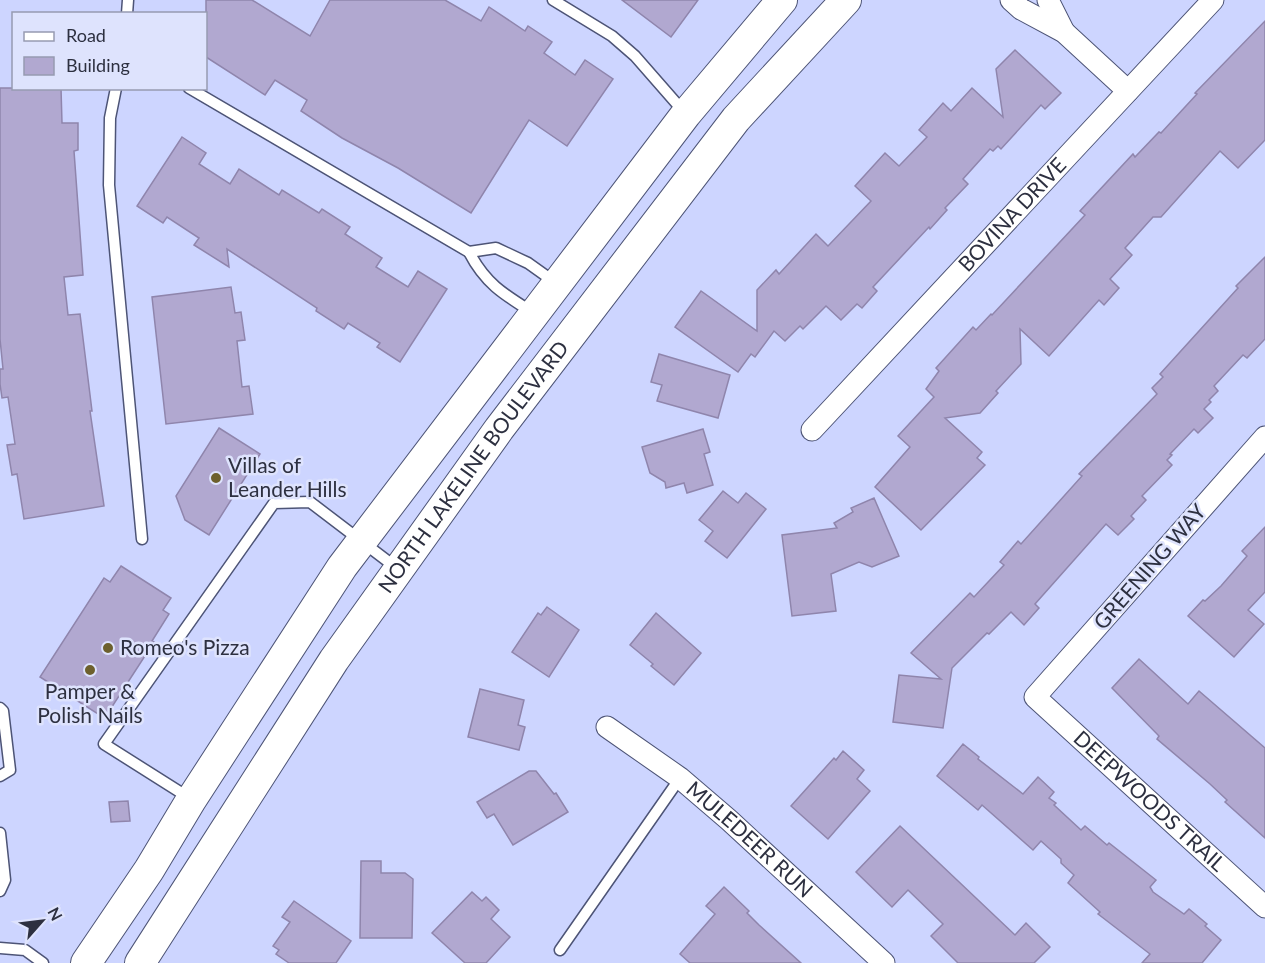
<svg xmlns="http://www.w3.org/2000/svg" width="1265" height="963" viewBox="0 0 1265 963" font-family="Lato,sans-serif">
  <rect width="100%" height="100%" fill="#cdd5ff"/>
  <g fill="#b1a8d0" stroke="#8f85ac" stroke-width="1.5">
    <polygon points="206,0 252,0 310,36 330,0 445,0 481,21 489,7 525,31 528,26 552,42 544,53 575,75 585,60 613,79 567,146 529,120 471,213 398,168 342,138 301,111 307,100 275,80 265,95 206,57"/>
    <polygon points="622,0 698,0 671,37"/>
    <polygon points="1265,21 1265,140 1238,168 1220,151 1161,217 1153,217 1125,248 1132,255 1110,279 1119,288 1104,305 1099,300 1049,356 1020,329 1021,364 996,391 998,393 980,413 945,418 982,452 977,458 985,465 921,530 875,487 910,447 898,436 934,397 926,389 939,371 936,368 973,327 976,330 991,314 992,315 1085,215 1080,211 1133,154 1135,157 1159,132 1161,133 1197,94 1195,93"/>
    <polygon points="1015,50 1061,93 1045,109 1041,105 1001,149 998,146 993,151 990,149 963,179 968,184 945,208 947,210 930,229 929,227 873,287 877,291 862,308 857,304 841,320 826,306 803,329 800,326 785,341 774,331 755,357 751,354 738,372 675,327 701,291 757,331 757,290 776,270 779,274 816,234 828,246 871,201 855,186 885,153 899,166 927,137 919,130 943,103 951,111 972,88 1003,117 996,69"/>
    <polygon points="0,88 61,88 62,123 78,123 78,150 74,151 83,275 64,277 68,315 80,314 92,411 90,411 104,506 24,519 17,474 12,475 7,445 15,444 8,397 2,398 0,384 0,369 3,369 0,339"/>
    <polygon points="182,137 206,153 199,164 230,184 239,169 279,195 282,190 319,213 322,209 350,227 345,234 382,258 376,267 408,287 418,271 447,289 400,362 377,347 380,343 348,323 344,329 316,311 317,308 227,249 229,267 194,245 199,238 167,217 163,223 137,206"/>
    <polygon points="1265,257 1265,339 1247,358 1243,355 1214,386 1218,391 1209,400 1211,402 1204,409 1213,418 1198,433 1194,429 1170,454 1172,455 1167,460 1172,465 1142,496 1146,500 1131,516 1134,519 1118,535 1106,524 1035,604 1039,608 1024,625 1011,612 989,634 987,633 952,668 943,728 893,722 899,675 941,679 911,653 970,593 974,597 1004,565 1000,562 1018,541 1021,544 1082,476 1079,474 1157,394 1152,388 1163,377 1160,374 1238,288 1236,286"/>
    <polygon points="231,287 235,313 241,312 245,340 237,341 242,387 249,386 253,414 166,424 152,297"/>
    <polygon points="659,354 730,375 718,418 657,401 662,385 651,382"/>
    <polygon points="219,428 260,454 209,535 185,520 176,496"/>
    <polygon points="703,429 710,452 704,454 713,485 687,493 684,483 666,488 665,482 650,473 642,447"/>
    <polygon points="723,491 738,503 746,493 766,509 727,558 705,541 713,531 699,520"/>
    <polygon points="874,498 899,556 872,567 859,562 831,574 836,611 792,616 782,535 837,528 834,523 853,512 851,508"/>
    <polygon points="1265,527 1265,592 1248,610 1264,624 1234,657 1188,616 1203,600 1205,601 1221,586 1247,556 1242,551"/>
    <polygon points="121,566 171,598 163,610 169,614 152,641 154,642 106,716 99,712 98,714 40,677 104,578 110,582"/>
    <polygon points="547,607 579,630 549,677 512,652 538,613 541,615"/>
    <polygon points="656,613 701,653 674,685 651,666 653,664 630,645"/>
    <polygon points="1139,659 1188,704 1199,691 1265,748 1265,838 1225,802 1227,800 1210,784 1157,739 1159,736 1112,688"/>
    <polygon points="480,689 524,700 518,725 525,727 519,750 468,737"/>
    <polygon points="963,744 979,757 978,759 1023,794 1038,777 1054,792 1049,798 1056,803 1054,805 1081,830 1085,826 1107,845 1109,843 1156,880 1150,887 1153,892 1184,914 1189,909 1207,924 1205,926 1221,940 1202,963 1142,963 1150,954 1098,914 1100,912 1068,883 1074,875 1061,863 1061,859 1041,841 1033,850 982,805 978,810 937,776"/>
    <polygon points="843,751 864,770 857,779 870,791 828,839 791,806 834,758 836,760"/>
    <polygon points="529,771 536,771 554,794 556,793 568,812 513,845 494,814 487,818 477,802"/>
    <polygon points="128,801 130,821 111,822 109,802"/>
    <polygon points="900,826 1015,935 1026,923 1050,947 1034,963 958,963 931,936 943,924 908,890 892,907 856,872"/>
    <polygon points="361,861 381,861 381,873 405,873 413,879 412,938 360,938"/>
    <polygon points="724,887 749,911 747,913 759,925 801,963 690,963 680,954 715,914 706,906"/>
    <polygon points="472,892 482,901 486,897 499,910 491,919 510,937 486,963 465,963 432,933"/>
    <polygon points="294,901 351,941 336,963 289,963 276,954 279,950 273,946 290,922 282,917"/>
  </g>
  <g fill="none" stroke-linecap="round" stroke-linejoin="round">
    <g stroke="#4d5476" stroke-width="13">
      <g id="lane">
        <polyline points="553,0 612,36 635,56 684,112"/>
        <polyline points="127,14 128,0"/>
        <polyline points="116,88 110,118 109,185 142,539"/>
        <polyline points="189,88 469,252"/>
        <path d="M532,312C503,294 485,283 469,252L496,248L528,263L556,283"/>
        <polyline points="0,708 3,711 10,770 0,776"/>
        <polyline points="191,799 104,744 274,503 310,502 398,569"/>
        <polyline points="0,833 5,880 0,891"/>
        <polyline points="0,948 25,950 43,963"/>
        <polyline points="560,950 680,778"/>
      </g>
    </g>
    <g stroke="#4d5476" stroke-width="23">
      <g id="street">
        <polyline points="1011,0 1021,9 1064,32 1128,91"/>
        <polyline points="1048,0 1064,32"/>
        <path id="s1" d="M812,430L1213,0"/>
        <path id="s2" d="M1265,437L1035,697L1265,907"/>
        <path id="s3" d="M607,727L680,778L729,820L884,963"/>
      </g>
    </g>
    <g stroke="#4d5476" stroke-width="32">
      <g id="secondary">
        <polyline points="86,963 149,870 191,800 342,567 686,114 782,0"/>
        <path id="s4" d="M140,963L334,660L499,429L736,119L846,0"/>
      </g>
    </g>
    <use href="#lane" stroke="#fff" stroke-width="10"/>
    <use href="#street" stroke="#fff" stroke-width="21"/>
    <use href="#secondary" stroke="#fff" stroke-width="30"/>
  </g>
  <g fill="#6d602d" stroke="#dee3fd" stroke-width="2">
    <circle cx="216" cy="478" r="6"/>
    <circle cx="108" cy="648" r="6"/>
    <circle cx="90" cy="670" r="6"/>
  </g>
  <g text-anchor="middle" stroke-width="5" stroke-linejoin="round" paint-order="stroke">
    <g font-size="21" fill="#2d3040" stroke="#dee3fd">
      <text dy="7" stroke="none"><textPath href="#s1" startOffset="294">BOVINA DRIVE</textPath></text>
      <text dy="7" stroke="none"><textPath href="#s4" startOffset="598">NORTH LAKELINE BOULEVARD</textPath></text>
      <text transform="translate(1150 567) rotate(-49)" y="7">GREENING WAY</text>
      <text dy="7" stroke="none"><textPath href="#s2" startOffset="502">DEEPWOODS TRAIL</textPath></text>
      <text dy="7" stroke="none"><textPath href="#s3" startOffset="182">MULEDEER RUN</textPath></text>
    </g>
    <g font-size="21" fill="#2d3040" stroke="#dee3fd" text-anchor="start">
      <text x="228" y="473">Villas of<tspan x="228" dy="24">Leander Hills</tspan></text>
      <text x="120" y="655">Romeo's Pizza</text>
      <text x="90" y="699" text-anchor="middle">Pamper &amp;<tspan x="90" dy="24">Polish Nails</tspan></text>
    </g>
  </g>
  <rect x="12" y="12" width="195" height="78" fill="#dee3fd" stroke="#979bb1" stroke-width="1.5"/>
  <rect x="24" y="32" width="30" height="9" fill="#ffffff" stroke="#979bb1" stroke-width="1.5"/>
  <text x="66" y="42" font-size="18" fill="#2d3040">Road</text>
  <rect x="24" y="57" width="30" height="18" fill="#b1a8d0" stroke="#979bb1" stroke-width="1.5"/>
  <text x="66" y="72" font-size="18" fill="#2d3040">Building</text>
  <g transform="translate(42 921) rotate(62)" stroke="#dee3fd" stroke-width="4.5" paint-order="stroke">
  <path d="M0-4.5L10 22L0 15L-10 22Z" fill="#2d3040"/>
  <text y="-9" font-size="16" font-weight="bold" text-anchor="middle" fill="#2d3040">N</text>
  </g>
</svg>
